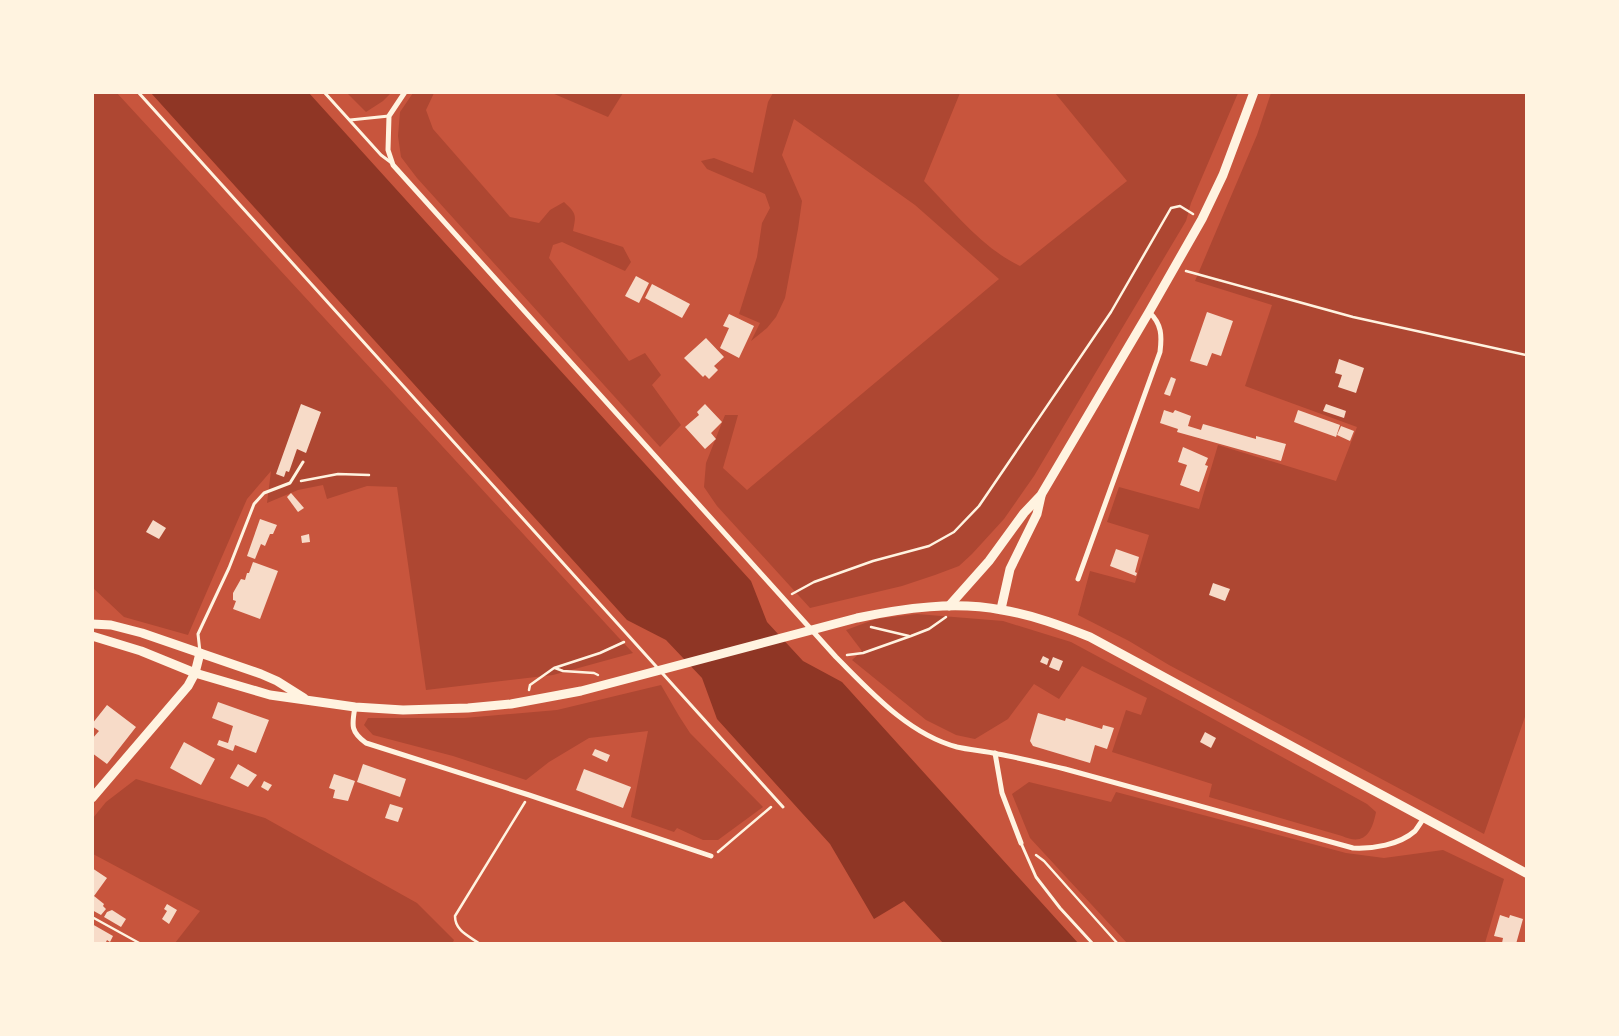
<svg xmlns="http://www.w3.org/2000/svg" width="1619" height="1036" viewBox="0 0 1619 1036" font-family="'PT Sans Narrow',sans-serif">
  <rect width="100%" height="100%" fill="#c8553d"/>
  <g fill="#ae4732">
    <polygon points="116,92 618,637 633,653 553,675 426,690 397,487 367,486 327,499 323,485 298,490 267,503 271,471 247,499 188,635 124,617 93,588 92,93"/>
    <polygon points="347,93 391,93 383,101 366,112"/>
    <path d="M413,93H434L426,110L433,129L510,217L539,223L550,210L564,202C577,214 576,215 573,231L623,247L631,262L625,271L562,242L553,245L549,258L629,361L645,353L661,375L652,385L681,425L660,447L417,178L401,157L398,136L400,112Z"/>
    <polygon points="552,93 623,93 608,117"/>
    <path d="M773,93H960L924,181C953,211 982,248 1020,266L1127,181L1055,93H1238L1191,203L1186,221L1034,476L1004,519L972,554L959,566L935,575L902,586L810,608L717,506L704,487L706,463L725,415H738L723,468L747,490L999,279L915,205L794,119L782,155L802,201L798,229L785,298L776,317L767,328L751,341L760,323L739,314L757,257L762,223L770,208L765,194L707,169L701,161L714,158L753,173L768,102Z"/>
    <polygon points="1271,93 1526,93 1526,714 1484,834 1169,665 1129,641 1078,615 1090,571 1135,583 1149,535 1107,522 1119,487 1199,509 1218,445 1336,481 1357,427 1245,386 1272,305 1195,281 1257,135"/>
    <path d="M917,614L1003,621L1071,642L1199,711L1367,804L1376,812C1372,833 1364,846 1342,836L1209,797L1212,784L1112,752L1126,710L1141,715L1147,698L1082,666L1059,699L1034,684L1008,719L975,739L956,735L926,720L852,660L862,651L846,630L876,619Z"/>
    <polygon points="661,685 679,716 690,733 763,807 718,840 703,840 677,828 674,832 631,817 648,731 589,738 549,762 526,780 453,756 373,735 364,725 368,718 464,718 557,710"/>
    <polygon points="136,779 265,818 417,903 454,940 452,944 175,943 200,911 93,854 93,818 106,802"/>
    <polygon points="1029,782 1111,802 1116,792 1346,853 1384,858 1443,850 1504,879 1485,943 1127,943 1030,838 1012,794"/>
  </g>
  <polygon fill="#8f3625" points="151,93 309,93 751,581 767,622 803,661 842,682 1078,943 943,943 904,901 874,919 830,844 717,719 702,678 666,640 627,620"/>
  <g fill="#f7dbc8">
    <polygon points="636,276 649,283 639,303 625,296"/>
    <polygon points="652,284 690,304 682,318 645,298"/>
    <polygon points="1207,312 1233,321 1221,356 1212,353 1207,366 1190,361"/>
    <polygon points="729,314 754,326 739,358 720,348 729,328 723,326"/>
    <polygon points="706,338 724,357 714,366 718,370 709,379 705,375 703,377 684,358"/>
    <polygon points="1339,359 1364,368 1356,393 1338,387 1342,375 1335,373"/>
    <polygon points="1171,377 1176,379 1170,396 1164,394"/>
    <polygon points="301,404 321,412 306,453 297,449 289,472 286,471 284,477 276,474"/>
    <polygon points="705,404 722,422 711,433 716,439 705,449 685,427 699,415 697,412"/>
    <polygon points="1326,404 1346,411 1344,418 1323,411"/>
    <polygon points="1164,410 1173,413 1175,410 1191,416 1188,426 1201,430 1203,424 1256,439 1256,436 1286,444 1281,461 1177,432 1178,429 1160,423"/>
    <polygon points="1298,410 1340,425 1336,437 1294,422"/>
    <polygon points="1341,426 1354,431 1350,441 1337,435"/>
    <polygon points="1183,447 1208,458 1205,465 1208,466 1199,492 1180,485 1187,465 1178,462"/>
    <polygon points="291,493 304,508 298,512 287,497"/>
    <polygon points="260,519 277,525 273,534 270,534 265,546 261,544 255,559 247,556"/>
    <polygon points="153,520 166,528 159,539 146,532"/>
    <polygon points="309,534 310,542 302,543 301,536"/>
    <polygon points="1116,549 1139,557 1135,572 1137,573 1136,576 1110,566"/>
    <polygon points="253,562 278,571 260,619 233,609 236,601 233,600 233,593 241,579 245,580 247,573 249,573"/>
    <polygon points="1213,583 1230,589 1225,601 1209,595"/>
    <polygon points="1043,656 1049,659 1047,665 1040,662"/>
    <polygon points="1053,657 1063,661 1059,671 1049,667"/>
    <polygon points="218,702 269,720 256,753 235,745 233,751 217,745 219,740 228,743 233,726 212,718"/>
    <polygon points="107,705 136,727 107,764 92,753 92,739 99,731 92,726 92,724"/>
    <polygon points="1038,713 1065,721 1066,718 1102,729 1103,725 1114,728 1107,749 1095,745 1090,763 1033,746 1030,741"/>
    <polygon points="1205,732 1216,738 1211,748 1200,742"/>
    <polygon points="184,742 215,759 201,785 170,768"/>
    <polygon points="595,749 610,755 607,762 592,755"/>
    <polygon points="238,764 257,775 248,787 230,778"/>
    <polygon points="363,764 406,779 400,797 357,782"/>
    <polygon points="584,769 631,787 623,808 576,790"/>
    <polygon points="334,774 355,781 348,801 333,798 335,790 329,788"/>
    <polygon points="264,781 272,785 268,791 261,787"/>
    <polygon points="390,804 403,808 398,822 385,818"/>
    <polygon points="92,868 107,878 94,896 104,904 103,906 106,909 101,915 92,910"/>
    <polygon points="167,904 177,910 169,924 162,919 167,911 164,909"/>
    <polygon points="112,910 126,919 121,927 104,917 107,912"/>
    <polygon points="1500,915 1509,918 1510,915 1523,919 1516,944 1502,943 1503,938 1494,936"/>
    <polygon points="92,924 113,936 110,942 107,940 105,944 92,944"/>
  </g>
  <g fill="none" stroke-linecap="round" stroke-linejoin="round">
    <g stroke="#fff3e0" stroke-width="2.5">
      <polyline points="1186,271 1353,317 1526,355"/>
      <polyline points="301,481 338,474 369,475"/>
      <polyline points="792,594 814,582 873,561 929,546 954,532 979,506 1111,312 1171,208 1180,206 1193,214"/>
      <polyline points="871,627 909,636"/>
      <polyline points="847,655 863,653 911,636 929,629 946,617"/>
      <polyline points="555,668 563,671 594,673 598,675"/>
      <polyline points="529,690 530,685 554,668 600,653 624,642"/>
      <polyline points="718,852 771,807"/>
      <polyline points="1036,855 1044,861 1118,944"/>
      <polyline points="92,917 141,944"/>
      <path d="M480,944C469,936 455,931 455,916L525,802"/>
    </g>
    <g stroke="#fff3e0" stroke-width="3">
      <polyline points="138,92 783,807"/>
      <polyline points="324,92 381,155 393,164"/>
      <polyline points="350,120 389,116"/>
      <polyline points="200,652 198,634 229,568 254,504 264,493 290,483 303,462"/>
      <polyline points="1021,843 1036,877 1060,908 1093,944"/>
    </g>
    <g stroke="#fff3e0" stroke-width="5">
      <path d="M405,92L389,116L388,150L393,165L836,657C870,691 908,734 957,747C970,750 985,751 998,754C1021,758 1043,764 1065,769L1353,848C1373,849 1399,845 1415,831C1418,827 1421,822 1424,818"/>
      <path d="M1078,579L1160,352C1162,336 1162,324 1149,312"/>
      <path d="M355,707C352,725 350,731 366,743L529,795L711,856"/>
      <polyline points="995,753 1002,793 1021,843"/>
    </g>
    <g stroke="#fff3e0" stroke-width="9">
      <polyline points="949,606 989,561 1024,513 1041,495 1149,312 1202,219 1223,175 1254,92"/>
      <polyline points="1001,609 1010,569 1037,514 1041,496"/>
      <polyline points="92,624 111,625 142,633 261,674 277,681 304,698"/>
      <path d="M92,636L141,651L195,673L270,695L355,707L403,710L468,708L511,704L581,691L857,618C904,608 955,601 1002,610C1033,615 1062,626 1090,637L1526,873"/>
      <polyline points="92,798 188,686 195,673 200,653"/>
    </g>
  </g>
  <rect width="1619" height="1036" fill="none" stroke="#fff3e0" stroke-width="188"/>
</svg>
